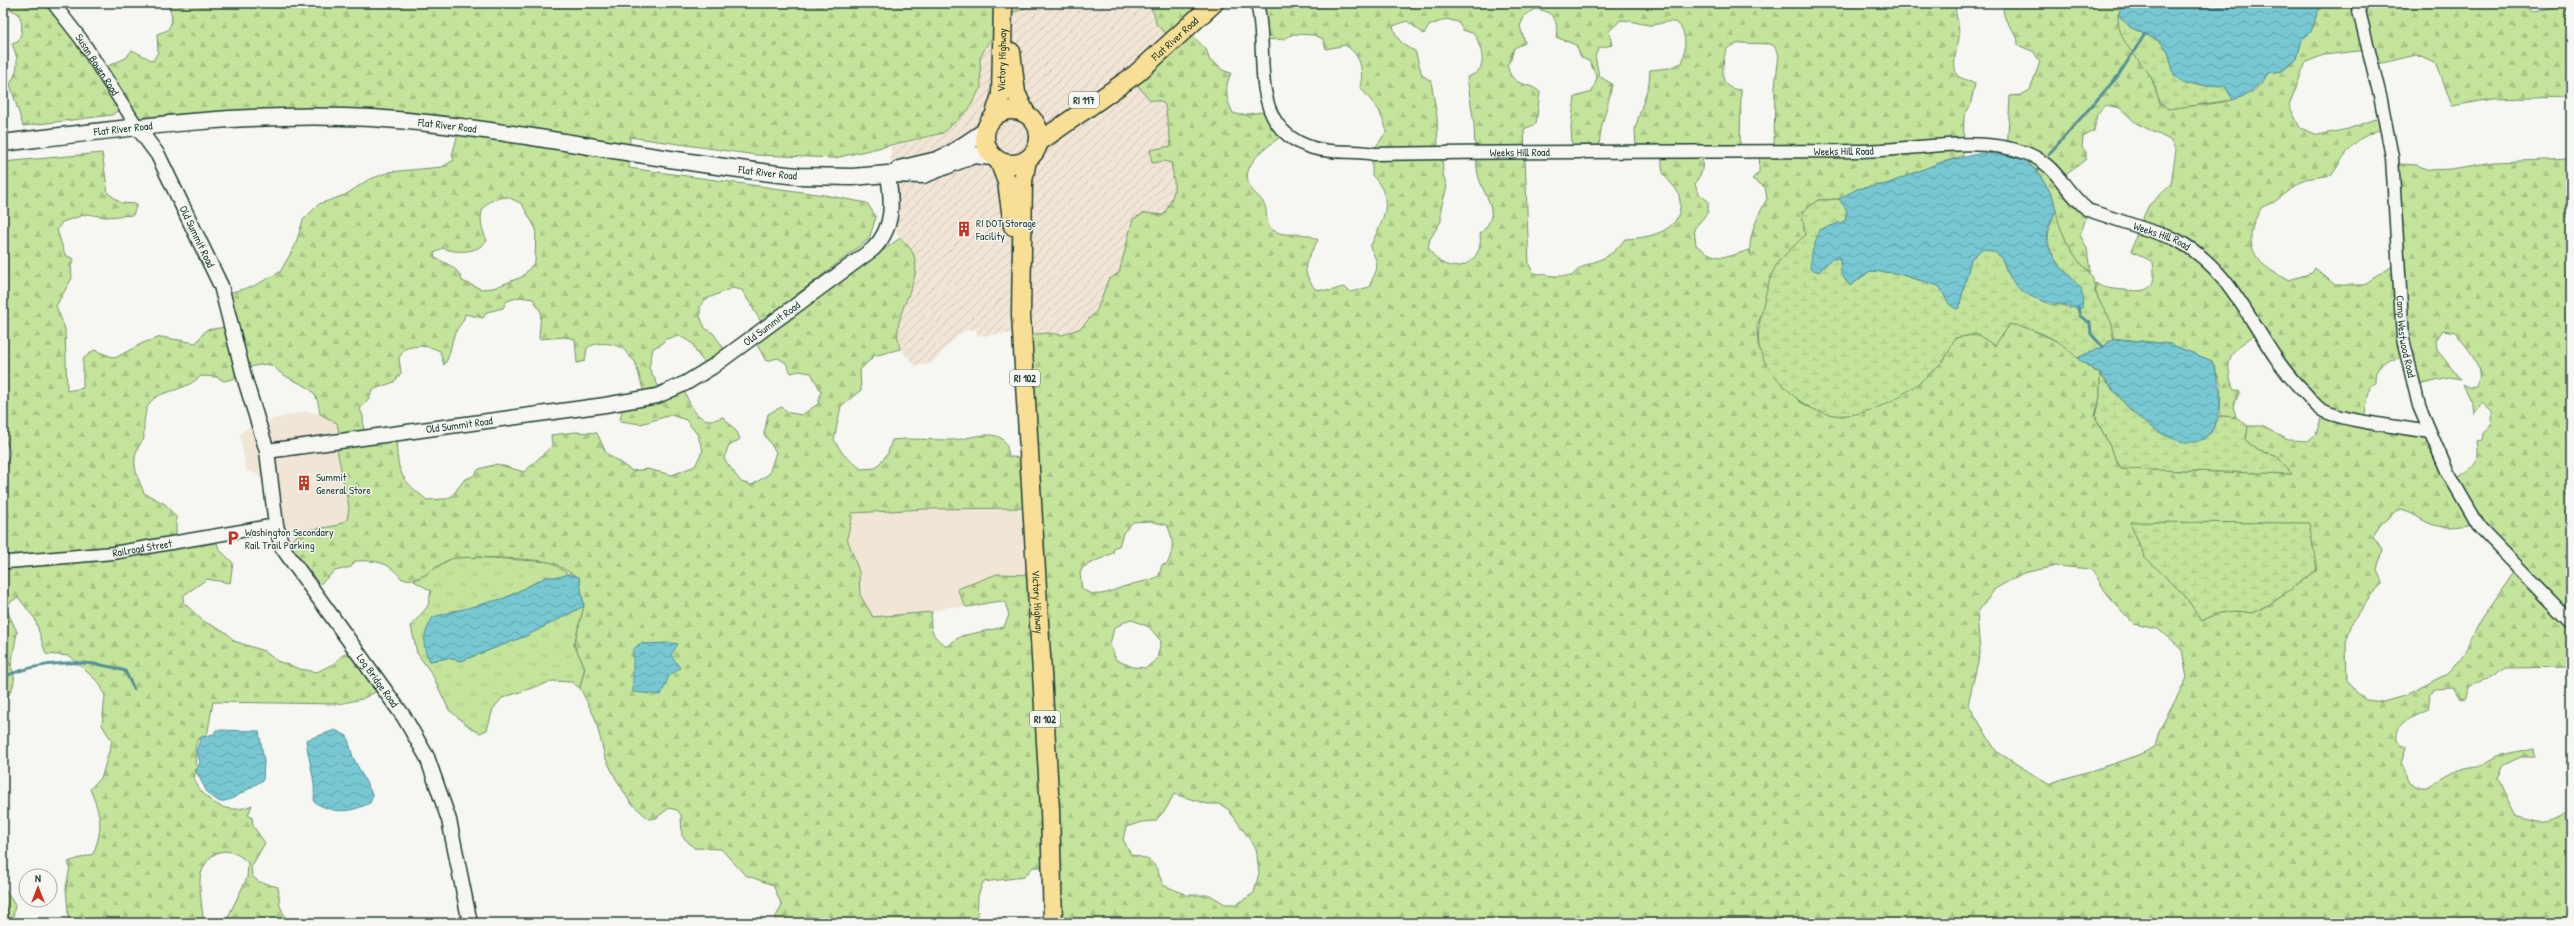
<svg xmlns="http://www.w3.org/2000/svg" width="2574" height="926" viewBox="0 0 2574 926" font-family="'Patrick Hand',sans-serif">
  <defs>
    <pattern id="industrial-furrows" width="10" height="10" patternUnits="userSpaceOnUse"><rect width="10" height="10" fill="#f1e5d6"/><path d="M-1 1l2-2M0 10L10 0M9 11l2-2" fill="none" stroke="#cec5b8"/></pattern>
    <pattern id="grass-tufts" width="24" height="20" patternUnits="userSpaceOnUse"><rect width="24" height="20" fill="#c4e49c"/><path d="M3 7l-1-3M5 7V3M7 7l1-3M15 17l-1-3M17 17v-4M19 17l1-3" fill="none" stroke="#a8c487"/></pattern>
    <pattern id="forest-firs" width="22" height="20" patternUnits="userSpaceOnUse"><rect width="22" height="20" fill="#c4e49c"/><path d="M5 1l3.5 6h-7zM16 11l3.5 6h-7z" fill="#a8c487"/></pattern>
    <pattern id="wetland-marsh" width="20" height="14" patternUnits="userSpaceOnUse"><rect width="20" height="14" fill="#c4e49c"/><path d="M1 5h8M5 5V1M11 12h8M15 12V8" fill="none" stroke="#a8c487"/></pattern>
    <pattern id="water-waves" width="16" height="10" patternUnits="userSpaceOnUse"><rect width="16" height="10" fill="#78c8d4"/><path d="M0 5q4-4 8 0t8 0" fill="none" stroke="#62a4ad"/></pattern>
  </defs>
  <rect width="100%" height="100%" fill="#f6f6f2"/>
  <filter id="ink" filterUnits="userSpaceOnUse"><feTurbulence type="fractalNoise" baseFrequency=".025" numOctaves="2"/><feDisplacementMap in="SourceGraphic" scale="8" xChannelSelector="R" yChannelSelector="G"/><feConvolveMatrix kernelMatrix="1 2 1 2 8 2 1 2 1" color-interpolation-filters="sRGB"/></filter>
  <g filter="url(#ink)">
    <g fill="#f1e5d6">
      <polygon points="308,411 320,414 337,423 341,442 336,445 349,507 347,520 335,526 305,530 286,544 270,479 246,470 240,434 252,424"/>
      <polygon points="1035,508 1037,575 997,574 971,584 957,589 966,607 949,607 932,612 873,617 860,595 859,572 847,538 853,513 924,509"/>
    </g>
    <polygon fill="url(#industrial-furrows)" points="1039,3 1063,6 1074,3 1148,3 1155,16 1156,24 1175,42 1161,101 1165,105 1171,146 1151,150 1152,163 1165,161 1171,163 1176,188 1174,195 1164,215 1144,213 1131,223 1130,238 1119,273 1108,280 1097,310 1081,328 1062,335 1047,333 1025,335 1023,332 978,336 976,330 972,329 959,334 931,364 915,365 900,349 898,331 911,247 900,238 890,221 891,147 943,133 981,87 980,58 988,43 1014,12"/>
    <polygon fill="url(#grass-tufts)" stroke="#729068" points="474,557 551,562 568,574 560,577 546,577 505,598 468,609 451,611 430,661 448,658 461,661 526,636 584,606 574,644 585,667 580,688 571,682 553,681 502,698 493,709 487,730 480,733 472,729 449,710 432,674 417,653 411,626 428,606 431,591 414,581 452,558"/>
    <g fill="url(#forest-firs)" stroke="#729068" fill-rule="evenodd">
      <path d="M3,3H54L103,68L126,58L132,50L153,61L158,52L157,34L168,30C174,18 172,14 167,3H1039L1014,12L988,43L980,58L981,87L969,109L943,133L835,158L756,155L630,137L629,168L824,195L867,203L876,217L869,239L761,322L742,290L732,288L704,300L700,307V316L705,328L713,333L727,353L708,367L696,352L693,344L680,336L665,339L662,344L653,348L649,368L662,393L682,386C691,406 697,428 723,417L737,432L740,439L728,447L724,459L741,482L752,485L769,474L776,452L764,434L768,414L781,407L790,413L802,415L818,404L821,391L811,373L799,371L791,373L786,363L778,358L766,361L756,343L900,238C936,266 899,298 898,331C897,337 899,343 900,349L874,356L860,370L861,390L841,406L834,440L843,454L861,469L876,468L888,453L892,440C912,438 931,440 951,440C966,440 987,430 1001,438C1007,442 1008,451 1009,457L1031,458L1025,335L1048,333L1062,335L1081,328L1097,310L1108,280L1119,273L1133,219L1144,213L1164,215C1176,191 1176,189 1171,163L1165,161L1152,163L1150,150L1171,146L1165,105L1161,101L1150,100L1134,81L1175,42L1156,24L1155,16L1148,3H1214L1188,32L1206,49L1210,61L1218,65L1222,70L1231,73C1224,87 1226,100 1233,113L1240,115L1270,111L1285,133C1270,146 1238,163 1250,187C1254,194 1262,198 1265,206C1268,215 1264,228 1277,232C1292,238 1300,229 1318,240C1306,262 1299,267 1315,289L1330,291L1343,287L1351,292L1369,287C1377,268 1381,268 1370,247C1383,220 1396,200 1372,175V152L1387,131L1379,110L1360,87C1364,70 1361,55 1345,45L1326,49L1323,39L1314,35L1293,34L1284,39L1262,40L1258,3H1955C1955,13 1960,30 1959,38C1956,52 1952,63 1957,76L1975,84L1970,106L1964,116L1963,156L1939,163L1887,184L1857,189L1839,199L1818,200L1802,212L1805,235L1779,262L1757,327L1758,345L1765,362L1800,402L1816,410L1834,415L1944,361L1955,338L1977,334L1987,339L2009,324L2026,327L2065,345L2077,358L2100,375V397L2095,416L2121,469L2291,474L2276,455L2259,451L2246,441L2248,426H2262L2288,440L2308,441L2316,434L2324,409L2259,332C2231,351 2223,355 2233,389L2240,392L2233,406L2236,417L2220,416L2221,385L2212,361L2170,344L2113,338C2116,318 2093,301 2095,283C2106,289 2113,289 2125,290C2149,293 2157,289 2153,262L2132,251L2138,228L2149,205L2171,185L2176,150L2170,140L2136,123L2120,108L2105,105L2097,114L2094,131L2083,137L2082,147L2086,152V159L2062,178L2089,210L2080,235L2087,248L2090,272L2078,261L2068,245L2058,225L2053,197L2037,171L2024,160L2007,154L2010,96L2021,95L2030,90L2040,62L2034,52L2018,45C2019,30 2005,28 2003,10L2008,3H2123L2118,15L2151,77L2160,103L2168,108C2192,105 2239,105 2257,88C2262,84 2265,78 2268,73L2282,71L2297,59L2302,39L2311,32L2318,10L2327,3H2515L2534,12L2571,3V97L2493,99L2452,106L2437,64L2416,55L2378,64L2367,50L2324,55L2306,62L2289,105L2300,128L2318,135L2348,129L2379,118L2387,127C2353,139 2351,145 2332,175L2305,179L2274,202L2262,207C2239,243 2254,265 2289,280L2312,273L2315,268L2335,285H2363L2399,262L2398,164L2417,165L2429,170L2451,169L2494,162L2571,159V667L2505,668L2490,678L2470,685L2465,699L2459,698L2453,688L2436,689L2430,694L2428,710C2411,719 2395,720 2397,741L2406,748L2401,763L2410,783L2417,787H2427L2458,770L2477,767L2497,756L2533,748L2534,757H2521L2503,766L2498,779L2515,815C2541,822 2550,827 2571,807V921L2552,923H1053L1051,867H1033L1024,877L983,882L978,896L977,923H776L775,918L782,906L773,885L745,875L721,849L694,848L682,836L681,815L677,810L669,808L656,818L649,819L630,802L615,777L605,757L595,718L580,688L585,667L574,645L584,606L579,577C569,574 559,564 549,562C537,559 461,555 451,559C432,566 426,582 402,579C389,562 377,560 355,561L351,567L335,571L314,589L286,544L305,530L335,526L347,520L349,507L336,445L341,442L337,423L320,414C317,384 305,388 282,374C277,371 276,366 270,365C263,363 252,367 245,368L244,376L224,381L217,377L201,376C170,403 141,379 144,439C128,458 136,473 144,493L165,504L176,517V548L217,543L219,549L233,563L230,583L207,579L184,595L183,602L203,621L227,633L234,641L264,651L277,661L300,669L317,672L333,664L353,646L383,688L362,699L339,704L213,702L207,736L198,739C191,752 199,765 194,779C204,801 227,817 252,805L248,815L252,817L253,826L265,843L251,867L252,876L259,882L278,887L280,906L288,923H225L247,878L248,863C230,844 209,848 201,874C198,885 202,905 203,917L206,923H69L66,888L70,867L68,862L93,854C104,827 101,816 90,789L102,776L112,741L102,725L105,696L100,684L70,656L46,654L35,619L18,597L5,606L17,632L11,666L3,651V537L9,515L3,501V476L10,452L3,433V162L102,153L108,193L121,203L137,204L133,215L105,217L87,214L62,222L57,230L65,255L74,259L71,266L72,278L56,306L65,329L67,391L83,388V359L94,350L115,358L143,343L161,337L196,343L206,330L232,326L225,294L254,286L280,272L295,246L303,220L319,204L345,195L368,180L389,172L442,167L454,160L452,155L458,134L429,127L294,122L142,132L120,109L112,115L23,126L10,84C19,70 19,59 12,44L18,42C23,31 23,23 18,13L3,6ZM1536,9C1553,11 1559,21 1556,37L1576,45L1581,57L1590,62L1597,78L1592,92L1575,97L1571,125L1572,149L1599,148C1600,124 1608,108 1612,84L1599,76L1595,56L1599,48L1612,45L1609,31L1621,20C1631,20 1639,24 1649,25C1657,26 1666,20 1673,22C1688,24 1686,53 1682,63L1669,68L1650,70L1649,83L1635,129L1636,149L1662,150C1662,157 1661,166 1663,172C1666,180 1676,186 1679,195C1687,230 1652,238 1625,239C1621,244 1617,249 1612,253C1599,263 1581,263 1572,276H1553L1534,273L1529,265L1524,129L1536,124L1540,92C1526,80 1513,89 1507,65L1511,59L1514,48L1525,43L1520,26L1525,15ZM1446,19L1458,22L1463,30L1475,34C1482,52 1490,70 1467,77L1474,124L1475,149L1477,152C1477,159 1476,167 1478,174C1483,198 1504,211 1480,234C1485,265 1446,282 1428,247L1430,239L1441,221V208L1447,187L1443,174L1442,153L1438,151L1437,117L1431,81L1422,75L1415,51C1404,47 1396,39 1393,26L1407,21L1424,34L1429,26ZM1739,43L1770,44L1774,46L1779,55L1775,86L1774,149L1760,151L1759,172L1752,179L1765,187L1767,199C1760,211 1746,240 1751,255L1749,250C1725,258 1717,262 1696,245L1694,229L1708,212V201L1698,193L1695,184L1702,171L1703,152L1740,148L1741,90C1724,89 1722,81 1723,65C1724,59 1724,54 1727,49C1730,46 1735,45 1739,43ZM508,197L522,204L536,229L535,262L522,277L493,288L481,289L462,281C460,268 445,263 435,258L434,254L442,248C457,253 475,254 487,241C477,218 477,199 508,197ZM520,297L533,299L541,312L539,339L565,337L575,339L577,363L585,361L587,348C596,341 618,342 626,352C630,356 630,358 635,361L646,400L623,404L620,421L641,424L671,415L686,420L697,434L703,450L695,466L672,475L647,469L632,471L606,453L597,433L576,432L551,435L552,446L524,472L497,464L479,469L473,476L464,480L452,496L446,499L427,500C399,478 398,473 396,438H364L363,416L360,409L369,398L372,390L394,382L401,373L399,358L404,349C417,345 428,345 440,351L444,365C452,354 450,342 456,331C460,324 464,322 465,314L483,318L487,312L503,308L507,301ZM2443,330L2455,332C2467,348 2486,366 2477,387L2471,388L2463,384L2473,405L2474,414L2482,403L2492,412C2493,423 2492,427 2483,433L2482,440L2477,441C2481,465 2474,466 2455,480L2424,430L2364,418L2370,386L2375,383C2374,362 2387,360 2405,357L2415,386L2448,378L2461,380L2437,350L2436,340ZM1035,508L1037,575L997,574L957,589L966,607C980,606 991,600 1005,602L1009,615L1004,627L961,636L947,646C933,639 928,628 932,612L873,617L860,595L859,572L847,538L853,513L924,509ZM2397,510C2412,510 2420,521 2434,525C2448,529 2464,526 2478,523L2519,565L2481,620L2461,659L2447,674L2404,696L2383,702L2366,700L2355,692L2347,680L2346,643L2352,623L2370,596L2383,583L2377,571L2382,549L2373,536L2381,524ZM1149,521L1167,525C1174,538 1174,551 1167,564L1162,565L1159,576C1148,582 1137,582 1126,586C1109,591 1099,600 1082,589L1080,573L1083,567L1113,553L1114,547L1119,546L1123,533L1133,522ZM2130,522L2317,570L2272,603L2252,613C2234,609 2217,612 2202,621L2185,596L2145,556ZM2056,566L2092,569L2108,596L2134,624L2158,629L2182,650L2187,678L2159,731L2155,747C2121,765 2084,771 2048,784L1996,751L1968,704L1980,653L1977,613L1995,589L2023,573ZM1130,619L1149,627L1161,641L1157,659L1146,668L1133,667L1116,660L1110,644L1114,628ZM1174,794L1208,804H1219L1228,809L1256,848L1259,873L1254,893L1237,904H1225L1210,895H1187L1163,885C1155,863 1154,859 1131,855L1123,839L1126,827L1142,822L1155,821L1166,809Z"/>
      <polygon points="3,887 15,905 12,923 3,923"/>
    </g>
    <g fill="url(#wetland-marsh)" stroke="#729068">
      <path d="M2118,15L2130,27L2161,42L2168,51L2171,63L2184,84L2225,86L2233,100L2168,109C2154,99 2158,89 2151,77C2137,55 2117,42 2118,15Z"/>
      <path d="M1839,199L1847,210L1845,221L1819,230V272L1831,259L1840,258L1841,274L1850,286L1870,271L1895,273L1939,286L1956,309L1959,307L1971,259L1982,249C2008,253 2000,264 2012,280C2016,285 2044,302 2049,304C2058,305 2063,304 2070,309L2071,277C2047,254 2042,241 2056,210C2059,228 2067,245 2078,260C2081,265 2087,268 2090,274C2095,280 2093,287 2096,294C2103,310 2115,320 2113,338L2103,347L2077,358C2059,338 2035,329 2009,324L1995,346L1977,334L1955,338C1951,345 1948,356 1942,362C1916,389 1873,419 1833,415C1812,412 1798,401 1784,386C1754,355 1755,341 1764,301C1767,288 1771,272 1779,261C1787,252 1796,244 1805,235L1802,212L1818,200Z"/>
      <polygon points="2100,375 2132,412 2210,434 2220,416 2236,417 2248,426 2246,441 2259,451 2276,455 2292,474 2121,469 2095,416 2100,397"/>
      <path d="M2130,522L2309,523L2317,570L2272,603L2252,613C2234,609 2217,612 2202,621L2185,596L2144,556Z"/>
      <path d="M3,651C17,678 19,678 3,705Z"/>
    </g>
    <g fill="url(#water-waves)" stroke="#549094">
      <path d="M2123,3H2327L2318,11L2311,32L2302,39L2297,59L2282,71L2268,73C2258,87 2250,94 2233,100L2225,86L2184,84L2174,75L2168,51L2161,42L2130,27L2118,15Z"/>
      <path d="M1982,153L2007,155L2024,160L2037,171L2053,197L2056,210L2048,228L2047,243L2056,262L2081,288L2083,297L2082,308C2071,309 2070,306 2061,304C2043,302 2023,297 2012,280C2001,263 2006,252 1982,249L1971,259L1959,308L1956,309L1949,304L1939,286L1895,273L1870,271L1850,286L1841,274L1840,258L1831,259L1819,272L1810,269L1812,253L1819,230L1845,221L1847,210L1839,199L1857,189L1887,184L1939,163Z"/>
      <path d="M2113,339L2170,344L2212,361C2220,384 2225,405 2213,428C2196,461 2149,429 2132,411C2121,400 2112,387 2102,376C2095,369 2085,365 2077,358L2103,347Z"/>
      <path d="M568,574L579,577L584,606L526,636L461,661L448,658L430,661C420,645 424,633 433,617L505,598L546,577H560Z"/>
      <polygon points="673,643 678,644 671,655 680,668 669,676 661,695 633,692 633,650 639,644"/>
      <polygon points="216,730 259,731 264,761 263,780 232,799 220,802 208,794 196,771 200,762 196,751 201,737 214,734"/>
      <path d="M335,730L347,736L353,757L373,796L370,803C349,813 334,814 314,802C316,778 309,764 306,740Z"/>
    </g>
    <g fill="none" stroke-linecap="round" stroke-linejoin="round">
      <g stroke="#549094" stroke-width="3">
        <polyline points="2049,154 2118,76 2145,34"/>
        <polyline points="2037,171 2039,168"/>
        <polyline points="2078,308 2080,316 2090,323 2091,334 2103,347"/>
        <path d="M3,677C41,661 86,658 125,671L134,689"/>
      </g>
      <g stroke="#1f3d34" stroke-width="15">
        <g id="minor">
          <path id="s1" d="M53,3L81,39L138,128"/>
          <path id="s2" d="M1257,3C1270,54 1245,128 1313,148C1333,154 1354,150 1374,154C1535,151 1696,152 1857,151C1909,151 1973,135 2023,152C2057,163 2062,189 2088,210L2175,239C2242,274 2254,344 2305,393C2310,398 2315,406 2322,410C2341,421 2404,427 2429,432"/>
          <path id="s3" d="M2357,3L2381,100L2392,157L2403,339L2419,406L2447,471L2480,528L2571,622"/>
          <path id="s4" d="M8,562L113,553L276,525"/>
        </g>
      </g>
      <g stroke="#1f3d34" stroke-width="17">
        <g id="tertiary">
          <path id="s5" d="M138,128L158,155L221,286L245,380L267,451L276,525L282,547L404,717L427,757L449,820L470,923"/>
          <path id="s6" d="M267,451L605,405L657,396L686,383L712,367L873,249C895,227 892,202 888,174"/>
        </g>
      </g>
      <g stroke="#1f3d34" stroke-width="19">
        <g id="secondary">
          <path id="s7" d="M3,143C124,128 250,111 372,118C515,128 656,162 799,176L852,177L888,174L923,175L974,155L992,157"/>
          <polyline points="899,169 937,160 952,153 985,131"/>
        </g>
      </g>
      <g stroke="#1f3d34" stroke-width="21">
        <g id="primary">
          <polyline points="1011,52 1016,93 1026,114"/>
          <circle cx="1012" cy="137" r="27"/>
          <path id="s8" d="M994,117L1001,95L1003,3"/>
          <path id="s9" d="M1039,142L1136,74L1214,3"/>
          <path id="s10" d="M1027,160L1023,181L1021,315L1050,810L1053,923"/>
          <polyline points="999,161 1007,182 1013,226"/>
        </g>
      </g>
      <use href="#minor" stroke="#f6f6f2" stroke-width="12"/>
      <use href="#tertiary" stroke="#f6f6f2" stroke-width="14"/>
      <use href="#secondary" stroke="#f6f6f2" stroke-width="16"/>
      <use href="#primary" stroke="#f9df96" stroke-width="18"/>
    </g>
  </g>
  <defs>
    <g id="building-bare" transform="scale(1.2)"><path d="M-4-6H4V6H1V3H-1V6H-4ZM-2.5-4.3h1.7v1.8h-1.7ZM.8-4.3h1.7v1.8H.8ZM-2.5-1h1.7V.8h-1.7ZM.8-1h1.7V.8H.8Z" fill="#c8321e" stroke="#f6f6f2" stroke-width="2.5" paint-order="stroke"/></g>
    <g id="parking-bare" transform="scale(1.2)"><path d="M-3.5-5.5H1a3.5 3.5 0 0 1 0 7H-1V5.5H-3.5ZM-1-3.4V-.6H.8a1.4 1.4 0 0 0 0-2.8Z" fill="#c8321e" stroke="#f6f6f2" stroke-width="2.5" paint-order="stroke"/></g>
  </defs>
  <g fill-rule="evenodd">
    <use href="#building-bare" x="964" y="229"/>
    <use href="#building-bare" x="304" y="483"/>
    <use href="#parking-bare" x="233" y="538"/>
  </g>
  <g text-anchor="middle" stroke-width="3" stroke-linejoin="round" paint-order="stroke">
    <g fill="#f6f6f2" stroke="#60746d" stroke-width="1">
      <rect x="1069" y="92" width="30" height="16" rx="3"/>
      <rect x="1010" y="370" width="30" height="16" rx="3"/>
      <rect x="1030" y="711" width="30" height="16" rx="3"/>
    </g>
    <g font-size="10" font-weight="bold" fill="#1f3d34">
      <text x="1084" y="104">RI 117</text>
      <text x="1025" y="382">RI 102</text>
      <text x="1045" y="723">RI 102</text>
    </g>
    <g font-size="11" fill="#1f3d34" stroke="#f6f6f2">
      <text dy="4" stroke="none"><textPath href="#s9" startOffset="171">Flat River Road</textPath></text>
      <text dy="4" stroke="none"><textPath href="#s8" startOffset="58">Victory Highway</textPath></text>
      <text dy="4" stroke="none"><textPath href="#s1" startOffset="76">Susan Bowen Road</textPath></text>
      <text dy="4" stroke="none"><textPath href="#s7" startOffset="446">Flat River Road</textPath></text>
      <text dy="4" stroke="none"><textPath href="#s7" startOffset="121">Flat River Road</textPath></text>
      <text dy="4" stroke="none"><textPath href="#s2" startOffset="699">Weeks Hill Road</textPath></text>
      <text dy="4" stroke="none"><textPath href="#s2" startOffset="375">Weeks Hill Road</textPath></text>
      <text dy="4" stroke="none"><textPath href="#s7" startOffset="770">Flat River Road</textPath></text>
      <text dy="4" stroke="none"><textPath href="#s5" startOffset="124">Old Summit Road</textPath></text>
      <text dy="4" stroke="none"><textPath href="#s2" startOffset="1046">Weeks Hill Road</textPath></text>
      <text dy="4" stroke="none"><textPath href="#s6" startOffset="530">Old Summit Road</textPath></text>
      <text dy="4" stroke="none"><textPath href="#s3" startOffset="338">Camp Westwood Road</textPath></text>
      <text dy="4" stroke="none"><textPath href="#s6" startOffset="194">Old Summit Road</textPath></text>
      <text dy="4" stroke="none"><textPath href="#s4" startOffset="135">Railroad Street</textPath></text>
      <text dy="4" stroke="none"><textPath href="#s10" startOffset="443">Victory Highway</textPath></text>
      <text dy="4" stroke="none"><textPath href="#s5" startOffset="612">Log Bridge Road</textPath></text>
    </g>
    <g font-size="11" fill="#1f3d34" stroke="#f6f6f2" text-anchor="start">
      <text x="976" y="227">RI DOT Storage<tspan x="976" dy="13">Facility</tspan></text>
      <text x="316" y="481">Summit<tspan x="316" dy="13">General Store</tspan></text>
      <text x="245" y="536">Washington Secondary<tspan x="245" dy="13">Rail Trail Parking</tspan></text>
    </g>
  </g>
  <rect width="2574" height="926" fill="none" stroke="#f6f6f2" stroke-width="16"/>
  <rect x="8" y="8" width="2558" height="910" fill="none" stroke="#1f3d34" stroke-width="1.5" filter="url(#ink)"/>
  <g transform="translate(38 888)"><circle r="19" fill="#f6f6f2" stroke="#a0aca6"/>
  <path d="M0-3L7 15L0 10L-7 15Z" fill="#c8321e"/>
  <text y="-6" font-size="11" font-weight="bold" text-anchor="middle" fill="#1f3d34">N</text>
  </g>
</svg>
